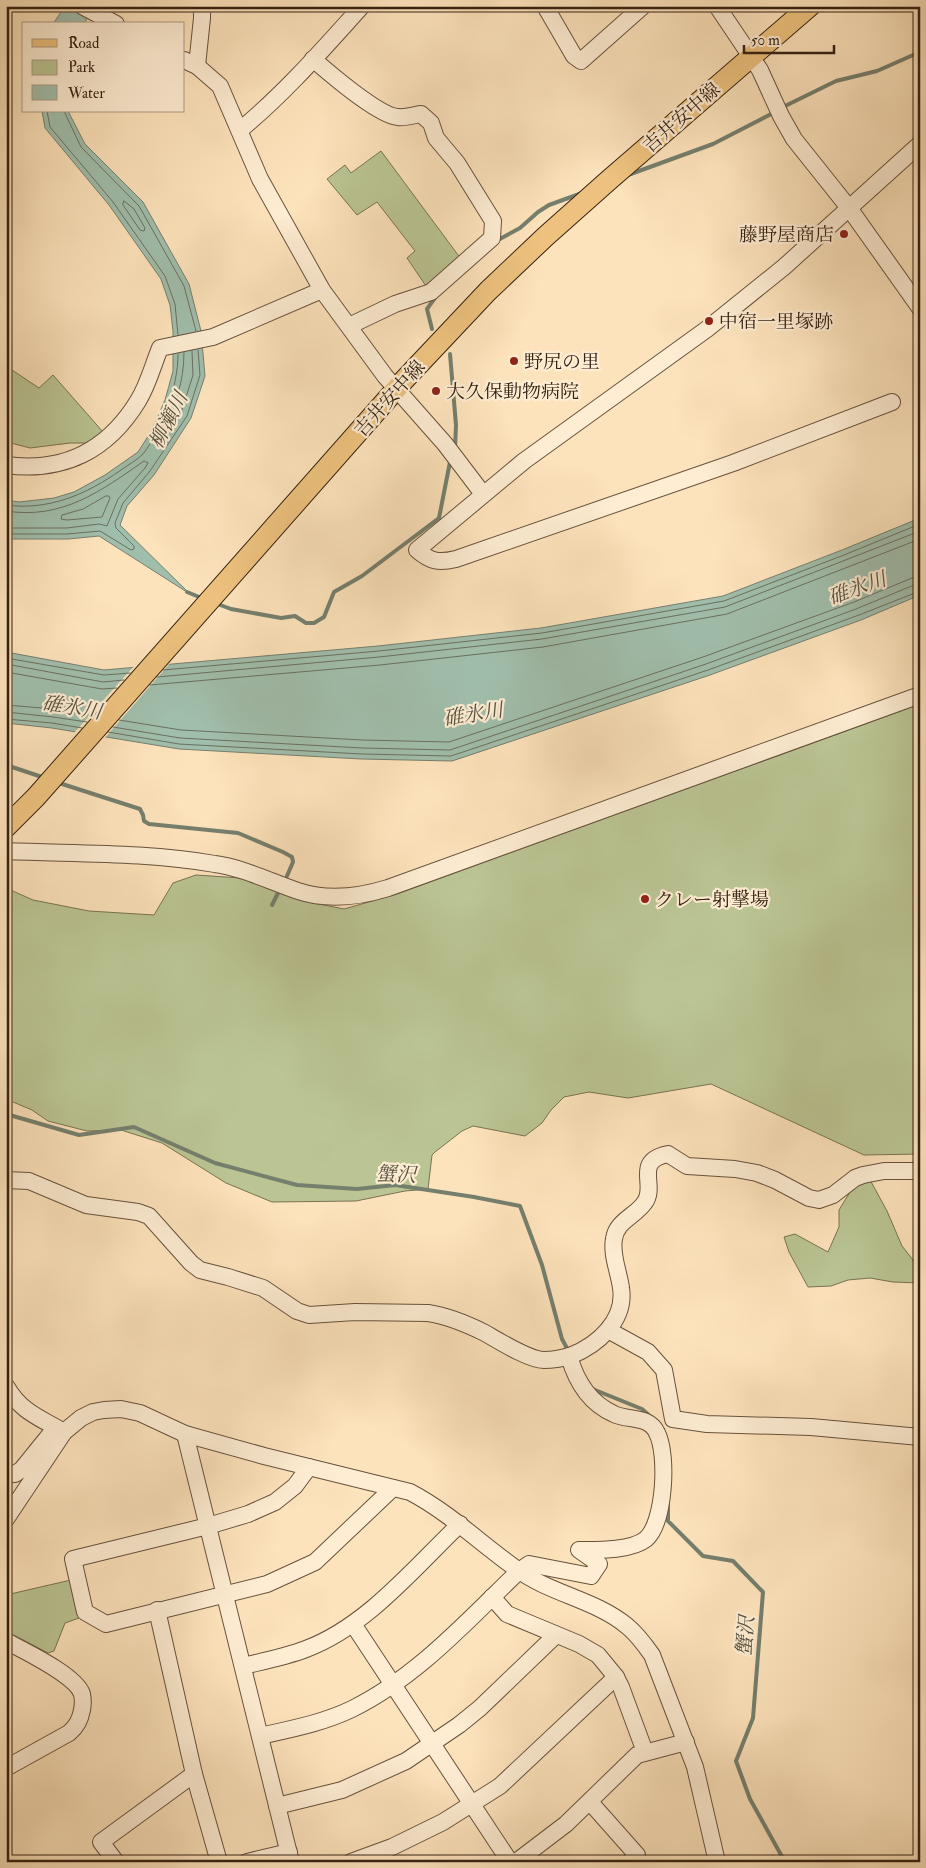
<svg xmlns="http://www.w3.org/2000/svg" width="926" height="1868" viewBox="0 0 926 1868" font-family="'IM FELL Double Pica','Noto Serif JP',serif">
  <rect width="100%" height="100%" fill="#fde3bc"/>
  <filter id="stains"><feTurbulence type="fractalNoise" baseFrequency=".004" numOctaves="4"/><feColorMatrix values="0 0 0 0 .2 0 0 0 0 .09 0 0 0 0 .02 0 0 0 .5 -.17"/></filter>
  <radialGradient id="worn" r=".72"><stop offset=".6" stop-color="#630" stop-opacity="0"/><stop offset="1" stop-color="#630" stop-opacity=".3"/></radialGradient>
  <g fill="#bbc594" stroke="#787353">
    <polygon points="381,151 461,259 428,289 407,258 415,251 377,202 357,215 327,179 345,165 351,173"/>
    <polygon points="6,366 39,388 53,375 103,432 88,443 70,443 30,448 11,443 6,437"/>
    <polygon points="920,704 920,1154 864,1155 711,1084 628,1098 589,1092 564,1097 551,1110 542,1123 525,1136 473,1126 462,1131 435,1152 432,1155 428,1189 405,1191 356,1201 272,1202 226,1183 162,1143 121,1130 87,1131 48,1121 32,1110 6,1099 6,888 33,900 89,911 154,915 173,883 196,875 241,878 309,902 344,909 397,894"/>
    <polygon points="869,1178 887,1211 902,1246 913,1260 920,1272 919,1283 893,1282 870,1278 848,1280 831,1286 808,1287 789,1252 784,1237 795,1234 828,1252 839,1227 839,1210 850,1192"/>
    <polygon points="71,1580 79,1618 65,1623 54,1651 48,1653 6,1631 6,1595"/>
  </g>
  <g fill="#a0beac" stroke="#757f6e">
    <polygon points="65,6 94,6 84,24 53,24"/>
    <polygon points="42,111 68,111 85,144 143,202 189,284 201,331 205,376 191,418 154,475 127,506 120,525 190,594 99,536 68,539 6,539 6,500 19,502 54,498 74,492 105,475 138,452 152,430 165,400 173,371 173,331 170,305 161,279 109,205 45,128"/>
    <polygon points="920,518 920,595 861,620 710,675 452,761 361,759 179,749 52,728 6,723 6,652 104,670 378,646 541,628 723,596 842,550"/>
  </g>
  <polygon fill="#fde3bc" points="171,662 104,739 73,734 135,665"/>
  <g fill="none" stroke-linecap="round" stroke-linejoin="round">
    <g stroke="#6a705f" stroke-width="1">
      <polyline points="47,111 50,127 113,202 165,276 175,304 178,335"/>
      <polyline points="64,111 81,147 139,206 184,286 196,331"/>
      <polygon points="124,201 134,209 145,228 144,231 140,230 123,205"/>
      <path d="M184,352C184,383 175,405 163,432L165,435L167,434L181,413L193,375L192,351"/>
      <polygon points="106,496 109,496 110,498 102,517 67,520 61,519 62,515 83,509"/>
      <path d="M6,505C49,511 87,494 121,470C128,465 137,460 143,454C163,428 178,387 178,354"/>
      <path d="M6,511C62,520 101,491 144,461L148,463L145,468L118,499L107,526L99,524L67,528H6"/>
      <polyline points="6,534 67,534 100,531 131,550 134,549 134,546 116,528 115,523 123,503 150,471 187,416 200,375 198,350"/>
      <polyline points="6,658 104,675 130,673"/>
      <polyline points="6,664 103,682 124,680"/>
      <polyline points="163,670 379,651 542,633 724,601 844,555 920,524"/>
      <polyline points="6,672 102,689 117,688"/>
      <polyline points="157,677 379,657 542,639 725,607 920,531"/>
      <polyline points="150,685 380,665 543,647 727,614 920,539"/>
      <polyline points="6,705 54,709 93,716"/>
      <polyline points="6,712 53,717 87,722"/>
      <polyline points="6,719 52,723 82,728"/>
      <polyline points="119,720 181,730 362,740 449,742 703,657 854,602 912,578 920,577"/>
      <polyline points="113,727 180,738 362,748 450,750 706,664 856,609 914,585 920,584"/>
      <polyline points="108,732 179,744 362,754 451,756 708,670 859,615 920,591"/>
    </g>
    <g stroke="#757f6e" stroke-width="4">
      <polyline points="781,108 836,81 877,71 920,52"/>
      <polyline points="628,175 713,144 775,112"/>
      <polyline points="498,240 520,228 538,212 549,205 582,193"/>
      <polyline points="432,329 427,309 437,295"/>
      <polyline points="450,354 456,425 455,448"/>
      <polyline points="187,592 204,599"/>
      <polyline points="215,603 231,609 281,618 295,616 306,623 314,623 324,617 334,592 362,576 439,518 450,462"/>
      <polyline points="6,765 45,778"/>
      <polyline points="56,782 140,809 143,815 144,821 149,824 238,833 283,852 292,857 293,862 287,876"/>
      <polyline points="272,905 278,893"/>
      <polyline points="6,1114 79,1135 134,1127 215,1163 297,1185 357,1189 395,1185 474,1197 520,1206 542,1265 562,1339 569,1352"/>
      <polyline points="590,1388 642,1409 651,1417"/>
      <polyline points="668,1504 668,1521 703,1556 733,1561 763,1592 753,1718 736,1761 750,1799 785,1862"/>
    </g>
    <g stroke="#67523c" stroke-width="18">
      <g id="minor">
        <polyline points="82,6 116,24"/>
        <polyline points="545,6 574,56 581,61 643,6"/>
        <polyline points="717,6 760,70 781,116 794,139 849,208 920,308"/>
        <path d="M313,59C329,73 379,116 398,117C405,118 414,115 421,114L431,123L436,138L457,163L493,221L492,238L431,292L395,304L349,326"/>
        <polyline points="184,60 197,66 220,86 260,179 322,290 385,376 445,444 483,494"/>
        <polyline points="197,66 202,18 202,6"/>
        <path d="M240,130C285,93 323,49 362,6"/>
        <path d="M892,402L733,463L456,559C439,563 431,562 417,550L524,461L707,329L784,267L920,144"/>
        <path d="M6,465C64,473 108,450 138,401C148,385 153,365 160,348L213,337L322,290"/>
        <path d="M6,851C75,854 147,852 215,864C244,868 271,882 298,891C328,901 359,897 388,888L920,695"/>
        <path d="M6,1180L29,1181L86,1205L138,1212L149,1216L191,1263L200,1270L228,1277L263,1288L297,1311L309,1315L355,1312L428,1313C448,1316 467,1324 485,1333C499,1341 529,1360 544,1360C552,1360 563,1358 570,1356C598,1345 626,1320 621,1288C619,1272 611,1255 614,1239C616,1221 636,1216 645,1202C657,1185 633,1161 668,1154L687,1166L735,1169L757,1173L775,1180L809,1198L819,1200L833,1195L855,1178L863,1175L884,1171H920"/>
        <polyline points="608,1330 648,1352 664,1370 673,1419 707,1424 811,1427 920,1437"/>
        <path d="M6,1386C22,1413 39,1417 64,1432"/>
        <polyline points="185,1434 291,1862"/>
        <polyline points="309,1467 295,1486 275,1502 248,1514 208,1526 73,1559 85,1612 106,1624 267,1584 315,1562 393,1488"/>
        <polyline points="6,1473 15,1474 22,1469 52,1432"/>
        <path d="M6,1519L64,1432L81,1418L93,1412L104,1410L121,1409L140,1413L185,1434L264,1456L410,1492C450,1513 481,1544 518,1570C551,1594 596,1600 627,1626C637,1634 645,1645 652,1655L695,1767L717,1862"/>
        <polyline points="492,1597 507,1614 579,1644 598,1655 616,1677 621,1687 645,1752"/>
        <polyline points="157,1610 194,1774 219,1862"/>
        <polyline points="353,1624 510,1862"/>
        <path d="M6,1641C24,1651 76,1675 82,1694C83,1699 83,1705 82,1710C80,1720 77,1726 69,1733L6,1768"/>
        <path d="M243,1666C264,1661 285,1657 306,1649C367,1626 414,1568 460,1524"/>
        <path d="M260,1736C291,1729 323,1723 352,1709C417,1677 467,1621 519,1571L529,1564L591,1576L599,1564L579,1550C597,1550 631,1551 646,1539C665,1522 668,1454 657,1433C649,1415 628,1421 614,1414C589,1403 576,1381 569,1356"/>
        <polyline points="590,1802 637,1855 630,1862"/>
        <polyline points="277,1806 342,1790 406,1761 459,1725 480,1708 556,1635"/>
        <polyline points="116,1862 101,1842 194,1774"/>
        <polyline points="247,1862 289,1852"/>
        <polyline points="351,1862 392,1847 443,1822 500,1786 616,1677"/>
        <polyline points="516,1862 566,1824 637,1755 686,1742"/>
      </g>
    </g>
    <g stroke="#352112" stroke-width="22">
      <polyline id="major" points="6,827 36,797 405,379 488,291 546,236 609,180 810,6"/>
    </g>
    <use href="#minor" stroke="#feedd3" stroke-width="16"/>
    <use href="#major" stroke="#eec27e" stroke-width="20"/>
  </g>
  <g fill="#8f2418" stroke="#feedd3" stroke-width="2">
    <circle cx="844" cy="234" r="5"/>
    <circle cx="709" cy="321" r="5"/>
    <circle cx="514" cy="361" r="5"/>
    <circle cx="436" cy="391" r="5"/>
    <circle cx="645" cy="899" r="5"/>
  </g>
  <g text-anchor="middle" stroke-width="4.5" stroke-linejoin="round" paint-order="stroke">
    <g font-size="19" fill="#352112" stroke="#feedd3">
      <text transform="translate(681 117) rotate(-41)" y="7">吉井安中線</text>
      <text transform="translate(389 398) rotate(-48)" y="7">吉井安中線</text>
    </g>
    <g font-size="19" fill="#352112" stroke="#feedd3" text-anchor="start">
      <text x="834" y="241" text-anchor="end">藤野屋商店</text>
      <text x="719" y="328">中宿一里塚跡</text>
      <text x="524" y="368">野尻の里</text>
      <text x="446" y="398">大久保動物病院</text>
      <text x="655" y="906">クレー射撃場</text>
    </g>
    <g font-size="20" font-style="italic" fill="#555040" stroke="#feedd3">
      <text transform="translate(168 420) rotate(-63)" y="7">柳瀬川</text>
      <text transform="translate(857 588) rotate(-20)" y="7">碓氷川</text>
      <text transform="translate(72 707) rotate(9)" y="7">碓氷川</text>
      <text transform="translate(473 714) rotate(-9)" y="7">碓氷川</text>
      <text transform="translate(396 1174) rotate(2)" y="7">蟹沢</text>
      <text transform="translate(745 1636) rotate(-85)" y="7">蟹沢</text>
    </g>
  </g>
  <rect width="926" height="1868" fill="none" stroke="#fde3bc" stroke-width="25"/>
  <rect x="8" y="8" width="911" height="1853" fill="none" stroke="#352112" stroke-width="2.5"/>
  <rect x="12" y="12" width="901" height="1843" fill="none" stroke="#352112"/>
  <rect x="22" y="22" width="162" height="90" fill="#feedd3" stroke="#ae9b86"/>
  <rect x="32" y="39" width="25" height="8" fill="#eec27e" stroke="#ae9b86"/>
  <text x="68" y="48" font-size="15" fill="#352112">Road</text>
  <rect x="32" y="60" width="25" height="15" fill="#bbc594" stroke="#ae9b86"/>
  <text x="68" y="72" font-size="15" fill="#352112">Park</text>
  <rect x="32" y="85" width="25" height="15" fill="#a0beac" stroke="#ae9b86"/>
  <text x="68" y="98" font-size="15" fill="#352112">Water</text>
  <path d="M744 45v8h90v-8" fill="none" stroke="#352112" stroke-width="2.5"/>
  <text x="751" y="45" font-size="15" fill="#352112" stroke="#feedd3" stroke-width="4" paint-order="stroke">50 m</text>
  <rect width="100%" height="100%" filter="url(#stains)"/>
  <rect width="100%" height="100%" fill="url(#worn)"/>
</svg>
